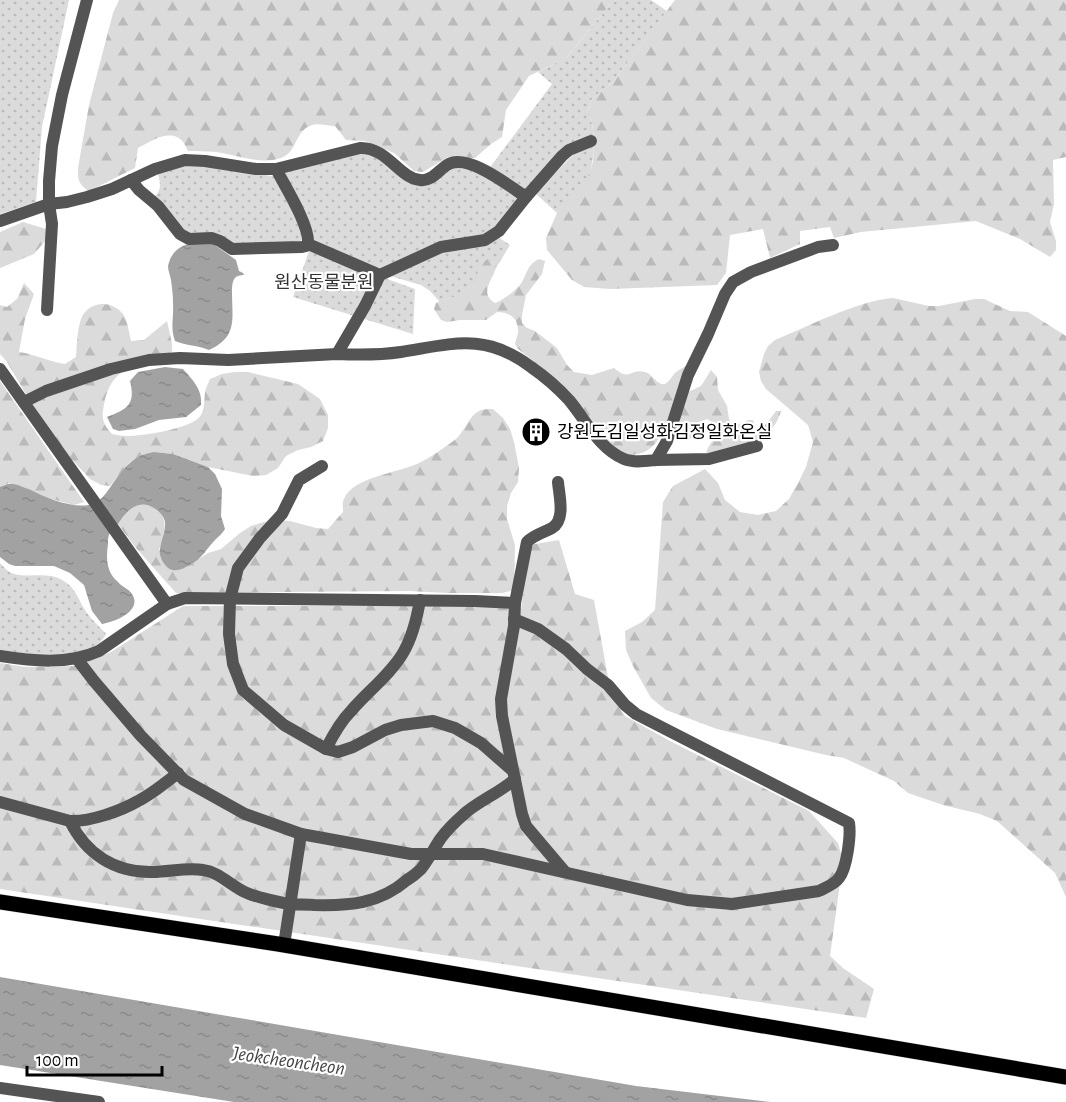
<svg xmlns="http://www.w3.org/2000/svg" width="1066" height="1102" viewBox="0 0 1066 1102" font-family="'Alegreya Sans','Noto Sans KR',sans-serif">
  <defs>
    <pattern id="grass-dots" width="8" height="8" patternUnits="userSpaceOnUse" patternTransform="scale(1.5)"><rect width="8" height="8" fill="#dbdbdb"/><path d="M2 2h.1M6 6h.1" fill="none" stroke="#bababa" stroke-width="1.8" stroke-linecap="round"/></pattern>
    <pattern id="forest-firs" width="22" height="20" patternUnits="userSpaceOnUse" patternTransform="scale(1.5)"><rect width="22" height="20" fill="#dbdbdb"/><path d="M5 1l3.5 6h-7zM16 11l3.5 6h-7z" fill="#bababa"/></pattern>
    <pattern id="water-ripples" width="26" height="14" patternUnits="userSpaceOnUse" patternTransform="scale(1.5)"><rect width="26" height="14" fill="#a2a2a2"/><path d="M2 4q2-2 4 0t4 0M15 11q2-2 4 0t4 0" fill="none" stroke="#8a8a8a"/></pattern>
  </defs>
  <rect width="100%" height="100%" fill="#fff"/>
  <g fill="url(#grass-dots)">
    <polygon points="0,0 69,0 42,127 36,202 0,214"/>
    <polygon points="616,0 651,0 667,11 612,83 592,99 588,111 592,124 594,136 524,192 492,170 491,166 552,84 538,72 567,57 608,7"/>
    <path d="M594,144C593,154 593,165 589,174C583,189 568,201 557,213L535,193L578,150Z"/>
    <polygon points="357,151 370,152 414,182 452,166 482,173 519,199 495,232 385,268 380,268 314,243 283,173"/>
    <path d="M188,162L252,172L275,177L301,228L302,235L301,241L294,244L232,246L185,234L153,198C162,191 161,183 157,172Z"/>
    <path d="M498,237L510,245L496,268L492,262C485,270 470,289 462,294C455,298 447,298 440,302L430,291L421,285L390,276L441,251Z"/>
    <polygon points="309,251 415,289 413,334 293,297"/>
    <path d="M0,563C3,566 7,571 11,573C27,579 47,571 62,580C76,587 79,602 87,613C93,621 100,627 106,634C103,641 92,650 85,652C62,659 24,654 0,650Z"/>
  </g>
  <g fill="url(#forest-firs)">
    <path d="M119,0H616L608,7L566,58L529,76L506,110L502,137L491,144L475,158L448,157L423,172L414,171L394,153L365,141L346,140L335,126C328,126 318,123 312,125C295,130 297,153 281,158C260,165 237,155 216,152C206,151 197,151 188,151C186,148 185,144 183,142C171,127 150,142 138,148L135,168L89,191C78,184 78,180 78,168L89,105L113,13Z"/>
    <polygon points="675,0 1066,0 1066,157 1053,160 1054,204 1050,222 1056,241 1056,250 1050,257 1020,239 976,221 861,232 834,238 830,227 800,231 800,244 770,258 763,229 730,235 726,273 717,285 610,289 584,287 572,280 547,250 546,238 557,213 582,185 589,174 593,162 594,136 592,124 588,111 592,99 612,83"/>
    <polygon points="23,222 46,229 46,240 34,254 0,268 0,232"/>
    <path d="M487,259L492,262L496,268C492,281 479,293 495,303C502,301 518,289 522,282C527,273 528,264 539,259L545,261L542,274L526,295L522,315V323L527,328L535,331L557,348L567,365L574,372L592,375L614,368C630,382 630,368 645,372C653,374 657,386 665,384C669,382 672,376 675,373C678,370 683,368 687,365C679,389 670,429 653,446C647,452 639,454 632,455C625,455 620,451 614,449L560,383L517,348L515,344C516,339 519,333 518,329C517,317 508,312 497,312L486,320H460L447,322L441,320L434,309L436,303C445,298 457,298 464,292C475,284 477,269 487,259Z"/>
    <path d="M24,283L34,294L25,319L19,352C35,354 49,362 65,364L76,357C77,345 77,331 81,319C88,301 111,299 123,314C128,321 129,334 131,341L144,340L167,321C169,332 173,341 172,352C140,369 112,361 104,405C101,419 103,424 112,434C117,435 122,436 126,436C142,436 193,429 201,415C205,408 204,400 205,392C206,388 208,383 210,379L222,374L235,372H248L298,384L320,399L328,415V428L323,441L311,447L298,450L286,456L278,468L266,475L253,476L208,467L173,454L154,452L130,462L110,486L101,485L90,479L63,450L27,396L7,362L0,354V305L7,307L17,299Z"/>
    <path d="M893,298L929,306H939L975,299H984L1010,311L1028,312L1066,336V897L1055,873L997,821L980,814L943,805L908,793L894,781L844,758L826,755L717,729L666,710L651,698L633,666L626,650L625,631L642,622L655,610L663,502L673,486L705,469L718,483L725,500L740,512L758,515L776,511L789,499L798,483L806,467L813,442L808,425L766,389L761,381L759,372L764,354L768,346L775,340C809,326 857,301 893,298Z"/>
    <path d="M711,370L717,377L718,390L727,406L729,419L731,424L735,426L748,420H753L756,429H761L768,422L776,411H781C771,446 735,447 706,454C709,437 731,434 707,419L699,422L691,438L687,440C674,429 682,405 688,392L701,386Z"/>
    <polygon points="0,381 84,502 74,505 48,498 19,486 9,483 0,487"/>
    <path d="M493,409L503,418L510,429L514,442L519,468L518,482L511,493L507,506V519L515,545L514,590L502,593H448L409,591L176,593L136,548L118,524C122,517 126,510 134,506C146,501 162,508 164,521C166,530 162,541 159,550L185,568L208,553L221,549L240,533L251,526L264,522L277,520L290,521L316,528L328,529L343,512C343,508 342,502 344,499C353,476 401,473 421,462C430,458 448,445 456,439C465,431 468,417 479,411C483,409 489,409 493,409Z"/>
    <polygon points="559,540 575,594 594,600 611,694 625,716 670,741 809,811 838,843 843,861 830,956 843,968 874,989 866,1018 0,889 0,663 26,667 77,666 111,652 183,606 449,606 480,605 521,609 529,545"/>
  </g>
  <g fill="url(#water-ripples)">
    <path d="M209,241L236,260L239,271L243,273L244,275C241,275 236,276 235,278C232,281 232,288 232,292C232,319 238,337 209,350C198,345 186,346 175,341C170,328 174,317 173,303C173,295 172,287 171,280C170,275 168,270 168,266C173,244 191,242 209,241Z"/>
    <path d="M165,367L183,369C192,379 203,390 201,405L186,417L159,420L135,429L119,431L113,429L107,417C127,409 136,405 130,381L138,372Z"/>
    <path d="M154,452L173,454L208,467L215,474L222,489L221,516L225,529C222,534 220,535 216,539C206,549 203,558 190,565C180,571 170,574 163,562C161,558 159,554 160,549C161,540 166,531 165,522C164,516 159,511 154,508C139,499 128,509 120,521C118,525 114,527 111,531C108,535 108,540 108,544C106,558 106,572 118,582C122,587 128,588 132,594C143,611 115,622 102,624L92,611L84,585L70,573L54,566H15L9,564L0,557V487C3,486 6,484 9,484C16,483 24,488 31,490C47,498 70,508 89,505C112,502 116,457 154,452Z"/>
    <polygon points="0,977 636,1086 771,1102 234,1102 0,1065"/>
  </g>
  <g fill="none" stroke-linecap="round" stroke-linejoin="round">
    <g stroke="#dbdbdb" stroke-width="16">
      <polyline id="major" points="0,902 278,944 1066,1077"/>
    </g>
    <g stroke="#545454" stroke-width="12">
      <path d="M276,169C285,186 310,226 308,244L380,275"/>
      <polyline points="131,180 139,190 158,206 180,234 189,239 212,238 220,241 232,249 302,247 306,246 308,244"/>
      <polyline points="526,197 562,156 569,150 591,141"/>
      <path d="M0,221L49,204L67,202L87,197L112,189L155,169L185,160L205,161L256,169H276L360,148C387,147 399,178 420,180C431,182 439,170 447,165C467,152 509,186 526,197L499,231L485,240L441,247L380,275L365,306L337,354"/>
      <polyline points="47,310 52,224 49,204 49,181 52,146 62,95 87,0"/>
      <polyline points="0,369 167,604"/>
      <path d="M24,402L46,391L111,369L149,360L180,358L228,360L337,354C358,355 380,355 401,352C452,344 485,332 531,367C544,376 558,388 569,400C586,420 598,448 624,459C634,463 646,461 656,460L667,441L688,375L708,334L725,294L733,282L751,272L818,247L833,245"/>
      <polyline points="656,460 709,459 757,446"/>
      <polyline points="322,466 299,480 282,514 260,538 238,568 230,599 229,634 233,664 243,690 284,725 326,749 338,752 353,747 385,730 401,725 433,721 455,728 481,743 513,771"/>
      <path d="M558,482C559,495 566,520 552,528C543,533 534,535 527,542L515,603L514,626L501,699L502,716L522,814L526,826L565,872"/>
      <path d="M0,656C32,661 68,665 99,651L167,604L185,598L475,601L515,603"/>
      <path d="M77,659L94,681L141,736L184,780L245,814L301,834L411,854H483L687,900L732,904L819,891C825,888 835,884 839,878C847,868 851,835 849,823L636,714L625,705L608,685L587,669L566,649L538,629L514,619"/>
      <path d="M326,749C333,735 340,722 351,711C368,691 390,675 403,653C413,636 417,618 420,600"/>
      <path d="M0,802L70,821C89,822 121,811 138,801C152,794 165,783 178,773"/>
      <path d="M70,821C86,854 115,873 153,872C169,872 187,867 203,870C220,872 232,887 247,893C256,897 281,903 291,904C298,905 306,904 314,905C349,906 379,904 407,880C412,877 417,873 421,869C429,859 434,848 441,838C447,830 455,822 463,815C478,801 498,794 515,779"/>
      <polyline points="284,945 301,834"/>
      <polyline points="0,1088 99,1102"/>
    </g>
    <use href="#major" stroke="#000" stroke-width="15"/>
  </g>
  <defs>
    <g id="building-disc" transform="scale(1.5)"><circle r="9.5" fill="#000" stroke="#fff"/><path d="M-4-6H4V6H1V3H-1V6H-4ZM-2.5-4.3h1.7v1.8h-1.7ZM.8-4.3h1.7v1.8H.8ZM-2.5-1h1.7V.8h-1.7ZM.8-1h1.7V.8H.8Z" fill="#fff"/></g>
  </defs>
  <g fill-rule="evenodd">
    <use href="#building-disc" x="536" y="432"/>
  </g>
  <g text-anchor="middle" stroke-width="4.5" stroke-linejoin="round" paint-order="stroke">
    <g font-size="18" fill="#323232" stroke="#fff">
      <text x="324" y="288">원산동물분원</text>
    </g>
    <g font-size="18" fill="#000" stroke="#fff" text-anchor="start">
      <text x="557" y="438">강원도김일성화김정일화온실</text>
    </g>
    <g font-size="20" font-style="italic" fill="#434343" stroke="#fff">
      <text transform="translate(289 1060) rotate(8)" y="7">Jeokcheoncheon</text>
    </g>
  </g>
  <path d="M27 1066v9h135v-9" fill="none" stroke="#000000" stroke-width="3"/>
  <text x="36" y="1066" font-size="18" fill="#000000" stroke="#ffffff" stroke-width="4.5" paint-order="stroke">100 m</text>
</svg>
